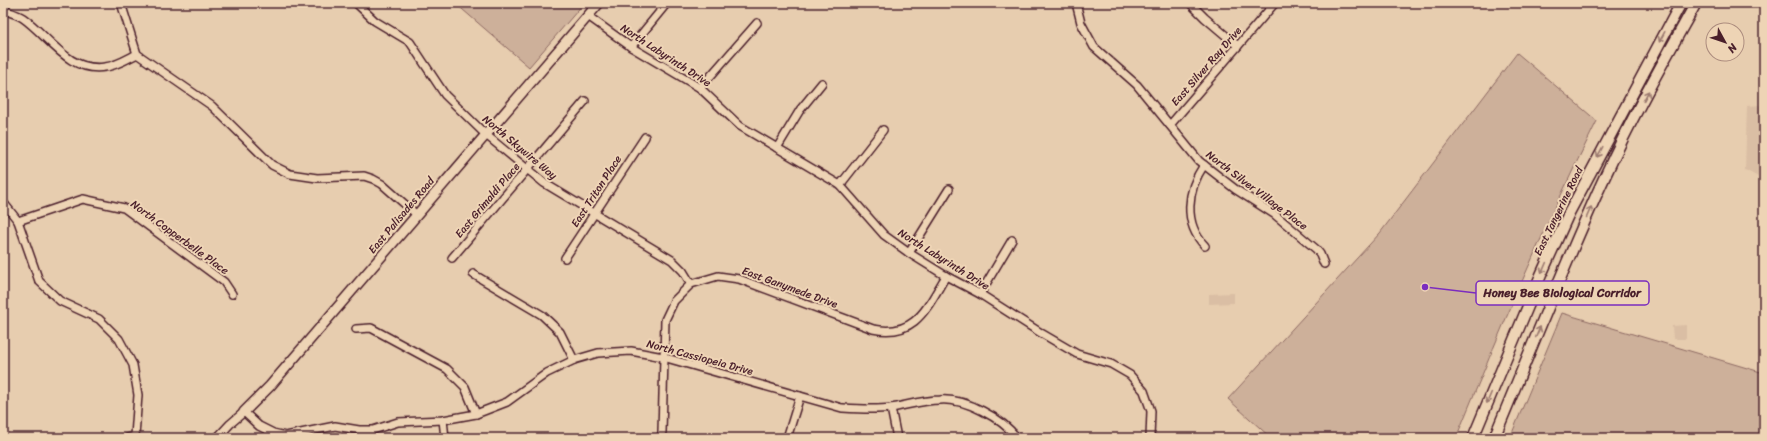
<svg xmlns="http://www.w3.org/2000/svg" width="1767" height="441" viewBox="0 0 1767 441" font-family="Sriracha,sans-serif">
  <rect width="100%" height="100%" fill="#e7cdaf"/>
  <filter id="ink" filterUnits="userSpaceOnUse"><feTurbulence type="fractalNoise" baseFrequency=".025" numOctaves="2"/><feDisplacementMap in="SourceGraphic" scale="8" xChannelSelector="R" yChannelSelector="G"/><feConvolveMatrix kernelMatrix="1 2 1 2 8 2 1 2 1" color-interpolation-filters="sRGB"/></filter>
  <g filter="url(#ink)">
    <g fill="#dabea4">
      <polygon points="1764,102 1764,180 1745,170 1747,106 1763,105"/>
      <polygon points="1234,293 1234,303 1209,304 1209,294"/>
      <polygon points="1686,325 1686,339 1673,339 1672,326"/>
    </g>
    <g fill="#cdb09a" stroke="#8c6862">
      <polygon points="455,3 584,3 529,67"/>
      <path d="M1517,53L1597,121C1545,224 1500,331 1456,438H1271L1228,399L1380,233Z"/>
      <polygon points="1562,313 1764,373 1764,438 1510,438"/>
    </g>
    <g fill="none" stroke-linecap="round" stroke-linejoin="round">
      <g stroke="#4a1f2b" stroke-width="10">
        <g id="street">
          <polyline points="121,3 137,54 212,106 272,165 290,174 317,178 364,176 373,179 382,184 417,215"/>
          <polyline points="356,3 375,21 410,42 445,95 485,134 544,183 672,260 683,271 691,284"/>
          <polyline points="1076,3 1081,23 1094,47 1137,85 1199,161 1235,189 1274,214 1316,249 1320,254 1324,264"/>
          <polyline points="1190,3 1205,18 1238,46"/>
          <path d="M3,10C9,12 17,14 23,18C49,36 68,73 105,67C116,66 127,59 137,54"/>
          <polyline points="588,16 631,47 700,88 740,126 840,185 884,235 909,253 946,276 980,294 1041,333 1077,354 1111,364 1130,375 1144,391 1151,411 1150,438"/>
          <polyline points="631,47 667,3"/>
          <polyline points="700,88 757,23"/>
          <polyline points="1170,125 1275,3"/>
          <polyline points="777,148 800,110 822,83"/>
          <path d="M1204,165C1187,190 1183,223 1205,246"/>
          <polyline points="840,185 883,130"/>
          <polyline points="3,202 18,221 39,281 60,301 99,319 119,339 133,365 138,395 135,436"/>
          <polyline points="18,221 83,199 124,208 224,282 232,294"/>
          <polyline points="909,253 949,189"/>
          <polyline points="452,258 585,101"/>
          <polyline points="565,258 645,137"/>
          <polyline points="473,274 542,315 560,332 574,360"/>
          <polyline points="980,294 1012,240"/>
          <polyline points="356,329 371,328 447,369 465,387 476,414"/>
          <polyline points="891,408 897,438"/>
          <polyline points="443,420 445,438"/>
          <polyline points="127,438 135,436"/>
          <path d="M217,438L230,424L244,412L259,426L273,433L286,436L335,426L359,430H373L398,422L443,420L476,414L507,402L547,373L574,360L598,353L631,351L663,357L842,408C859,409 875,410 891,408C908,405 923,400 940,400C965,398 1002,418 1017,438"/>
          <path d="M661,438L662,432L665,320L674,301L691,284L718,276L739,279L873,329C916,338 927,307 946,276"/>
          <polyline points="787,438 800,396"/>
        </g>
      </g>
      <g stroke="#4a1f2b" stroke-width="12">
        <polyline id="secondary" points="244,412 270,386 599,3"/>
      </g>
      <g stroke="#4a1f2b" stroke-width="13">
        <g id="primary">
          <polyline points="1473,438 1541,275 1569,213 1681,3"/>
          <path d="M1494,438C1531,350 1566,260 1606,174C1633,115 1665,59 1696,3"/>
        </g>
      </g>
      <use href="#street" stroke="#eed4b5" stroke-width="7"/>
      <use href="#secondary" stroke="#eed4b5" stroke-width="9"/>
      <use href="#primary" stroke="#eed4b5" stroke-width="10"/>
    </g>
    <defs><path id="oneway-shaft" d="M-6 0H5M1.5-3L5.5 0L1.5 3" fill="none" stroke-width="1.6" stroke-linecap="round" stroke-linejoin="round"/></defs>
    <g stroke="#9c7a70">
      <use href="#oneway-shaft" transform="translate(1662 37) rotate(118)"/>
      <use href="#oneway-shaft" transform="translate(1646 96) rotate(-62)"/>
      <use href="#oneway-shaft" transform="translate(1600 152) rotate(118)"/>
      <use href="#oneway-shaft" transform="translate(1589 212) rotate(-66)"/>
      <use href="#oneway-shaft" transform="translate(1544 268) rotate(113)"/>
      <use href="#oneway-shaft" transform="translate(1538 332) rotate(-67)"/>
      <use href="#oneway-shaft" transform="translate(1489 398) rotate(113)"/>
    </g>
  </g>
  <g text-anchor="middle" stroke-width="4" stroke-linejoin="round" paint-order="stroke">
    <g font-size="11" fill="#4a1f2b" stroke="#eed4b5">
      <text transform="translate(666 55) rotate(33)" y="4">North Labyrinth Drive</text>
      <text transform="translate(1206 66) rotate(-49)" y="4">East Silver Ray Drive</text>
      <text transform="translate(520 147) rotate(40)" y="4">North Skywire Way</text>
      <text transform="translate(1257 190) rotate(37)" y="4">North Silver Village Place</text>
      <text transform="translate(596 191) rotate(-57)" y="4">East Triton Place</text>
      <text transform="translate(487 200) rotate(-50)" y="4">East Grimaldi Place</text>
      <text transform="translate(1558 211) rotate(-64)" y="4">East Tangerine Road</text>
      <text transform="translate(401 215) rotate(-50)" y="4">East Palisades Road</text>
      <text transform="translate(180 237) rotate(36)" y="4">North Copperbelle Place</text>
      <text transform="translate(944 259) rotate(32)" y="4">North Labyrinth Drive</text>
      <text transform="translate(790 287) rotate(20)" y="4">East Ganymede Drive</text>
      <text transform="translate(700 357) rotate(15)" y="4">North Cassiopeia Drive</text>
    </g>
  </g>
  <path fill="none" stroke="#7b2cbf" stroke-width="1.5" d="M1425 287L1476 293"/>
  <circle fill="#7b2cbf" stroke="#eed4b5" stroke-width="1.5" cx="1425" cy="287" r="4"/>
  <rect fill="#eed4b5" stroke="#7b2cbf" stroke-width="1.5" x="1476" y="281" width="173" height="24" rx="4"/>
  <g font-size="12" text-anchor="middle" font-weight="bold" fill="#4a1f2b">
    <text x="1562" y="297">Honey Bee Biological Corridor</text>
  </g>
  <rect width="1767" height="441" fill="none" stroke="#eed4b5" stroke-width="16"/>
  <rect x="8" y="8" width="1751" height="425" fill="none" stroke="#4a1f2b" stroke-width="1.5" filter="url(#ink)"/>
  <g transform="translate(1725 42) rotate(130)"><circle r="19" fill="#eed4b5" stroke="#ac8c7e"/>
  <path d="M0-3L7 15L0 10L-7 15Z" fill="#4a1f2b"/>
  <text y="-6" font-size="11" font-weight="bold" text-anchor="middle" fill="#4a1f2b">N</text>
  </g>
</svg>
